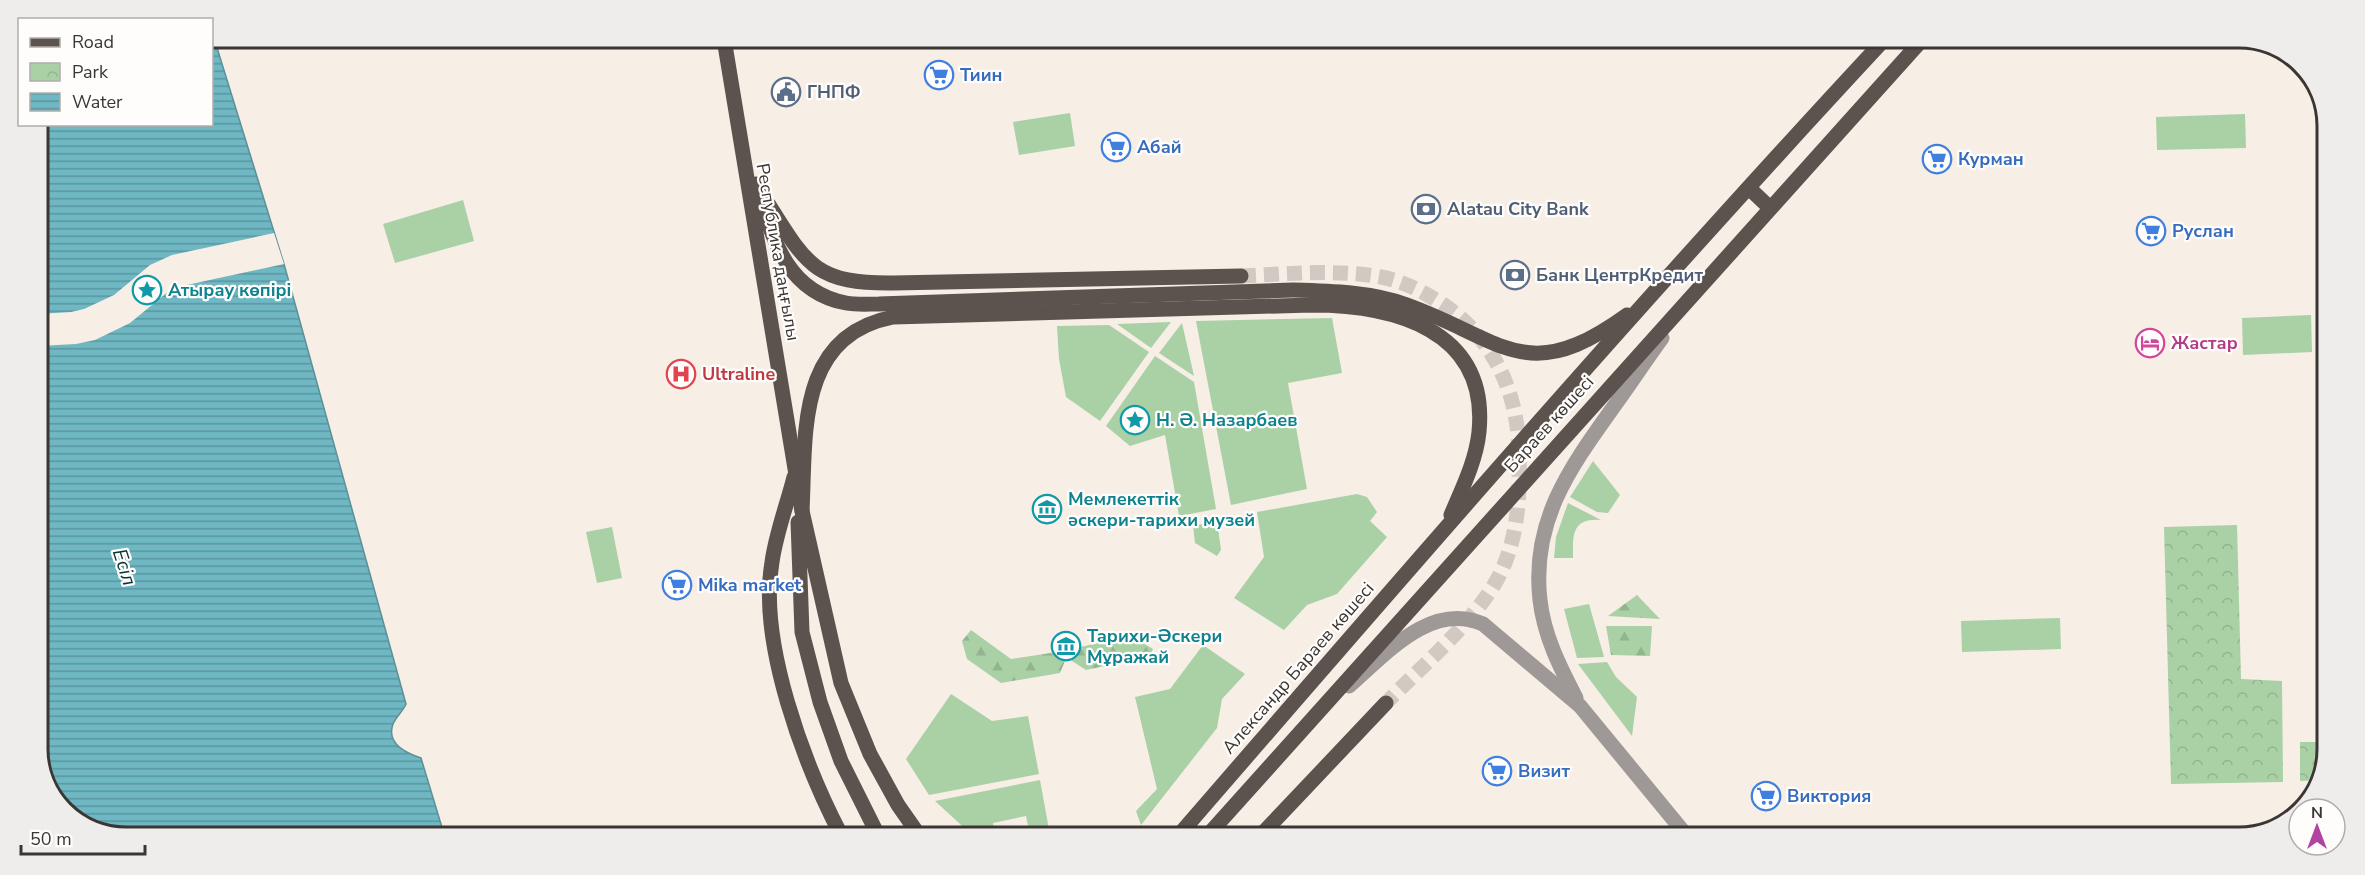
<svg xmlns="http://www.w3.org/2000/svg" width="2365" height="875" viewBox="0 0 2365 875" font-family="'Nunito Sans',sans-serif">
  <defs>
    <pattern id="forest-firs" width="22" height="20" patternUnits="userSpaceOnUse" patternTransform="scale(1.5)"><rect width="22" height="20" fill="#a9d1a5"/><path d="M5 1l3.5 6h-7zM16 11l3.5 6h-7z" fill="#92b48e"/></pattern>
    <pattern id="park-crowns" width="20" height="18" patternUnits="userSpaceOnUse" patternTransform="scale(1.5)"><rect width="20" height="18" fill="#a9d1a5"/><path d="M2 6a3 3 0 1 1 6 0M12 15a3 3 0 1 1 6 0" fill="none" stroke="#92b48e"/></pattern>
    <pattern id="water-rules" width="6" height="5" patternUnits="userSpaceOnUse" patternTransform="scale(1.5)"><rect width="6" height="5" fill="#6eb7c3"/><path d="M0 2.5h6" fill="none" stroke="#5b969f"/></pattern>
  </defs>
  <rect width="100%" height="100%" fill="#f7eee6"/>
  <g fill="#a9d1a5">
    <polygon points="1070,113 1075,146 1019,155 1013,122"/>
    <polygon points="2245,114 2246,148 2157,150 2156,117"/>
    <polygon points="463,200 474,241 395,263 383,224"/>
    <polygon points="2311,315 2312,352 2243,355 2242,318"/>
    <polygon points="1332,318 1342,373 1288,383 1307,489 1231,505 1196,321"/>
    <polygon points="1171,322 1151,348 1117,324"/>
    <polygon points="1182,323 1194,376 1159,353"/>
    <polygon points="1109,325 1149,352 1100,421 1066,397 1059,359 1057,326"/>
    <polygon points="1155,356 1194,382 1216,509 1179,516 1165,435 1130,446 1106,426"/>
    <polygon points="1593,461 1620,495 1608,513 1597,512 1570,497"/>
    <polygon points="1357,494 1367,497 1377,512 1370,521 1387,537 1337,594 1307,605 1284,630 1234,598 1264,557 1257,512"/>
    <path d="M1568,503L1601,520C1571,518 1573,536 1573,558H1554L1556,537Z"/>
    <polygon points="1217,521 1221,550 1217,556 1195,543 1193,526"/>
    <polygon points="612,527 622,578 597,583 586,532"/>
    <polygon points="1589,604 1604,657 1577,658 1564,609"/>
    <polygon points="2060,618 2061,649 1962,652 1961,621"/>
    <polygon points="1203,645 1245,674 1222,699 1217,728 1141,825 1136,811 1157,789 1135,697 1170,689"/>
    <polygon points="1607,662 1616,677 1637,697 1632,736 1578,664"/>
    <polygon points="951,694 992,721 1028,716 1039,774 929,795 906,759"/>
    <polygon points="1040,780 1050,835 1030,835 1026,816 993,823 995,835 972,835 935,801"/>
  </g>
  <g fill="url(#forest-firs)">
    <polygon points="1637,595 1660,619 1608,616"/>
    <polygon points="1606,626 1652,626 1650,656 1611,655"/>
    <polygon points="971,630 1011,659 1064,651 1065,661 1060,673 1001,683 967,659 962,641"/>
    <polygon points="1131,636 1153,649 1150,656 1086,670 1072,661 1071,649"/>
  </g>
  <g fill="url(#park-crowns)">
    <polygon points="2237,525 2241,679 2282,681 2283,782 2171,784 2164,527"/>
    <polygon points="2300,742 2323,742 2323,777 2321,780 2300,781"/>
  </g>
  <path fill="url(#water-rules)" stroke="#5e9098" stroke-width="1.5" d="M212,38H214L284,264L406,704C403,711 396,717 393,724C386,744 406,753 421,758L444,834L98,833L56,803L38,755V125L212,124Z"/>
  <polygon fill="#f7eee6" points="274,233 284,264 182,286 169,291 130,323 95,340 76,344 38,346 38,314 71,312 84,309 114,295 150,265 172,255"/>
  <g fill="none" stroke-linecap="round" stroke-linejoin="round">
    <path stroke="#d1c9c2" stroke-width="15" stroke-dasharray="15 8" stroke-linecap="butt" d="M1241,276C1287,274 1335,269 1381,277C1398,280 1416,288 1431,297C1488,329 1517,385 1519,450C1520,494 1519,538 1498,578C1474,622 1422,666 1386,703"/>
    <g stroke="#9e9997" stroke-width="15">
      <path d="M1349,686C1385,655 1430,601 1483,624L1580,706L1687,836"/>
      <path d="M1576,698C1560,667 1544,636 1540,600C1531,522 1569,469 1612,409C1629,386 1645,361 1662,338"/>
    </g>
    <g stroke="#5c534f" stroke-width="15">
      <polyline points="724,39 802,511 841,683 870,754 898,805 919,835"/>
      <path d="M756,184C772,235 784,291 846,303C857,305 868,304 879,304L1293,290C1331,291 1371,292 1407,305C1504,340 1526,388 1627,315"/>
      <polyline points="1749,188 1770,208"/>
      <path d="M769,205C807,266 817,284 894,283L1241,276"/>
      <path d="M794,477C787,505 776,533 772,562C758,642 804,764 841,835"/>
      <path d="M802,511C806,434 796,336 893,317L1311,305C1393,305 1489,329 1479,432C1476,461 1462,489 1451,515"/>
      <polyline points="798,522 802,632 820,702 841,761 878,835"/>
      <path d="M1179,835C1410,568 1642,300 1883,41"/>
      <polyline points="1208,835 1921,41"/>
      <polyline points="1261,835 1386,703"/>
    </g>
  </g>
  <defs>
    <g id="supermarket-ring" transform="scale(1.5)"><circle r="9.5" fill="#fffdfb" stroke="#3f7fe0" stroke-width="1.5"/><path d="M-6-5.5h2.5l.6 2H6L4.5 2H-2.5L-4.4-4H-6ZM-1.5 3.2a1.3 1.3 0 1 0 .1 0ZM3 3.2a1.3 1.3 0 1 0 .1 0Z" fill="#3f7fe0"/></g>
    <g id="civic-ring" transform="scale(1.5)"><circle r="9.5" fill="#fffdfb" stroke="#5c6f8a" stroke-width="1.5"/><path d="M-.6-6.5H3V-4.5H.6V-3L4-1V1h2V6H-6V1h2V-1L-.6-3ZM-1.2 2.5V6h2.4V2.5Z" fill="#5c6f8a"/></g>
    <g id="bank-ring" transform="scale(1.5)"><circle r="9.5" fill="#fffdfb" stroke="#5c6f8a" stroke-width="1.5"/><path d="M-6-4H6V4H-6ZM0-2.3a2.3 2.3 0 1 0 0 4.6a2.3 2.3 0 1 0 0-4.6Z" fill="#5c6f8a"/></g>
    <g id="sight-ring" transform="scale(1.5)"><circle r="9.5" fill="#fffdfb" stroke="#0f9aa8" stroke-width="1.5"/><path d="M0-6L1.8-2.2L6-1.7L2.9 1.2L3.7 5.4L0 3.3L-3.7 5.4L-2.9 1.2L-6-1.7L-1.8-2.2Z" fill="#0f9aa8"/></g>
    <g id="hotel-ring" transform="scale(1.5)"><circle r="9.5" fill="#fffdfb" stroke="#d1479c" stroke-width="1.5"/><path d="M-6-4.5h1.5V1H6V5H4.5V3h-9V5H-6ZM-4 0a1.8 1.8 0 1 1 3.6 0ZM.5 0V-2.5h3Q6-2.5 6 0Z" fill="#d1479c"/></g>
    <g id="hospital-ring" transform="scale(1.5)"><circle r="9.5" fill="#fffdfb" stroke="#e0444e" stroke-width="1.5"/><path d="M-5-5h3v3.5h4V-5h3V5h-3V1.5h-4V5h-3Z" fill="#e0444e"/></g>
    <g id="museum-ring" transform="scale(1.5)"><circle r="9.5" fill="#fffdfb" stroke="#0f9aa8" stroke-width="1.5"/><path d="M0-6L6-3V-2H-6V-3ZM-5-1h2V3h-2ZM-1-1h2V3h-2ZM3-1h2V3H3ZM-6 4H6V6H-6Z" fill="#0f9aa8"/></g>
  </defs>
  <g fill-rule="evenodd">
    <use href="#supermarket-ring" x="939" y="75"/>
    <use href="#civic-ring" x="786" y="92"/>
    <use href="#supermarket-ring" x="1116" y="147"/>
    <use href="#supermarket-ring" x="1937" y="159"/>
    <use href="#bank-ring" x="1426" y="209"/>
    <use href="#supermarket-ring" x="2151" y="231"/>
    <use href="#bank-ring" x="1515" y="275"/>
    <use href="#sight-ring" x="147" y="290"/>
    <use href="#hotel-ring" x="2150" y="343"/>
    <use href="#hospital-ring" x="681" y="374"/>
    <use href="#sight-ring" x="1135" y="420"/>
    <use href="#museum-ring" x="1047" y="509"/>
    <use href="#supermarket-ring" x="677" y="585"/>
    <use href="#museum-ring" x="1066" y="646"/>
    <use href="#supermarket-ring" x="1497" y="771"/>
    <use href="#supermarket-ring" x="1766" y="796"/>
  </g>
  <g text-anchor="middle" stroke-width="4.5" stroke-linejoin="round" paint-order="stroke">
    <g font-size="18" font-weight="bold" fill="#366cbe" stroke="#fffdfb" text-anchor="start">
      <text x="960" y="81">Тиин</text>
      <text x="1137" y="153">Абай</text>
      <text x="1958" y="165">Курман</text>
      <text x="2172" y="237">Руслан</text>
      <text x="698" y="591">Mika market</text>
      <text x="1518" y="777">Визит</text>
      <text x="1787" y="802">Виктория</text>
    </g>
    <g font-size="18" font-weight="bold" fill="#4e5e75" stroke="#fffdfb" text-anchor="start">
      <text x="807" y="98">ГНПФ</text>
      <text x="1447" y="215">Alatau City Bank</text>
      <text x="1536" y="281">Банк ЦентрКредит</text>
    </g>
    <g font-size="18" fill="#3a3633" stroke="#fffdfb">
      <text transform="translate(778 252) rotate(80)" y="6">Республика даңғылы</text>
      <text transform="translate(1549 424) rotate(-48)" y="6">Бараев көшесі</text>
      <text transform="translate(1298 668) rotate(-49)" y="6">Александр Бараев көшесі</text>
    </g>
    <g font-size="18" font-weight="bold" fill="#0d838f" stroke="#fffdfb" text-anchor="start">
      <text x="168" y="296">Атырау көпірі</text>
      <text x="1156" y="426">Н. Ә. Назарбаев</text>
      <text x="1068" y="505">Мемлекеттік<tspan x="1068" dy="21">әскери-тарихи музей</tspan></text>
      <text x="1087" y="642">Тарихи-Әскери<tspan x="1087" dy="21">Мұражай</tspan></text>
    </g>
    <g font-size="18" font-weight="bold" fill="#b23c85" stroke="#fffdfb" text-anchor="start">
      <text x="2171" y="349">Жастар</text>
    </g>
    <g font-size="18" font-weight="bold" fill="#be3a42" stroke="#fffdfb" text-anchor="start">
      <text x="702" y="380">Ultraline</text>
    </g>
    <g font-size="20" font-style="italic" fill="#0e3338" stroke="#fffdfb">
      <text transform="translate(125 567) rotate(72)" y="7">Есіл</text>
    </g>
  </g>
  <path d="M0 0H2365V875H0ZM126 48H2239A78 78 0 0 1 2317 126V749A78 78 0 0 1 2239 827H126A78 78 0 0 1 48 749V126A78 78 0 0 1 126 48Z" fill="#efedeb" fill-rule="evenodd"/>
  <path fill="none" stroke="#3a3633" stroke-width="3" d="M126 48H2239A78 78 0 0 1 2317 126V749A78 78 0 0 1 2239 827H126A78 78 0 0 1 48 749V126A78 78 0 0 1 126 48Z"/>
  <rect x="18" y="18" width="195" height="108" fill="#fffdfb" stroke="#b0adab" stroke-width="1.5"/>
  <rect x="30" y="38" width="30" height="9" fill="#5c534f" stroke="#b0adab" stroke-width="1.5"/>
  <text x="72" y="48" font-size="18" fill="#3a3633">Road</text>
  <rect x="30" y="63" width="30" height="18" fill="url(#park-crowns)" stroke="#b0adab" stroke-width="1.5"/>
  <text x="72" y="78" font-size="18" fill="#3a3633">Park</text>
  <rect x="30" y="93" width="30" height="18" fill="url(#water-rules)" stroke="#b0adab" stroke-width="1.5"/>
  <text x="72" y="108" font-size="18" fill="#3a3633">Water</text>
  <g transform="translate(2317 827)"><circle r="28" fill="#fffdfb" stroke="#b0adab" stroke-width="1.5"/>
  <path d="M0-4.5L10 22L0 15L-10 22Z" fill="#b243a0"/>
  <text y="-9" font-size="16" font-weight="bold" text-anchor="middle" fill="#3a3633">N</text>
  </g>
  <path d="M21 845v9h124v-9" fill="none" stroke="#3a3633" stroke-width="3"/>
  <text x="30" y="845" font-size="18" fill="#3a3633" stroke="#fffdfb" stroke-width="4.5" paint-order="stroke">50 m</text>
</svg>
